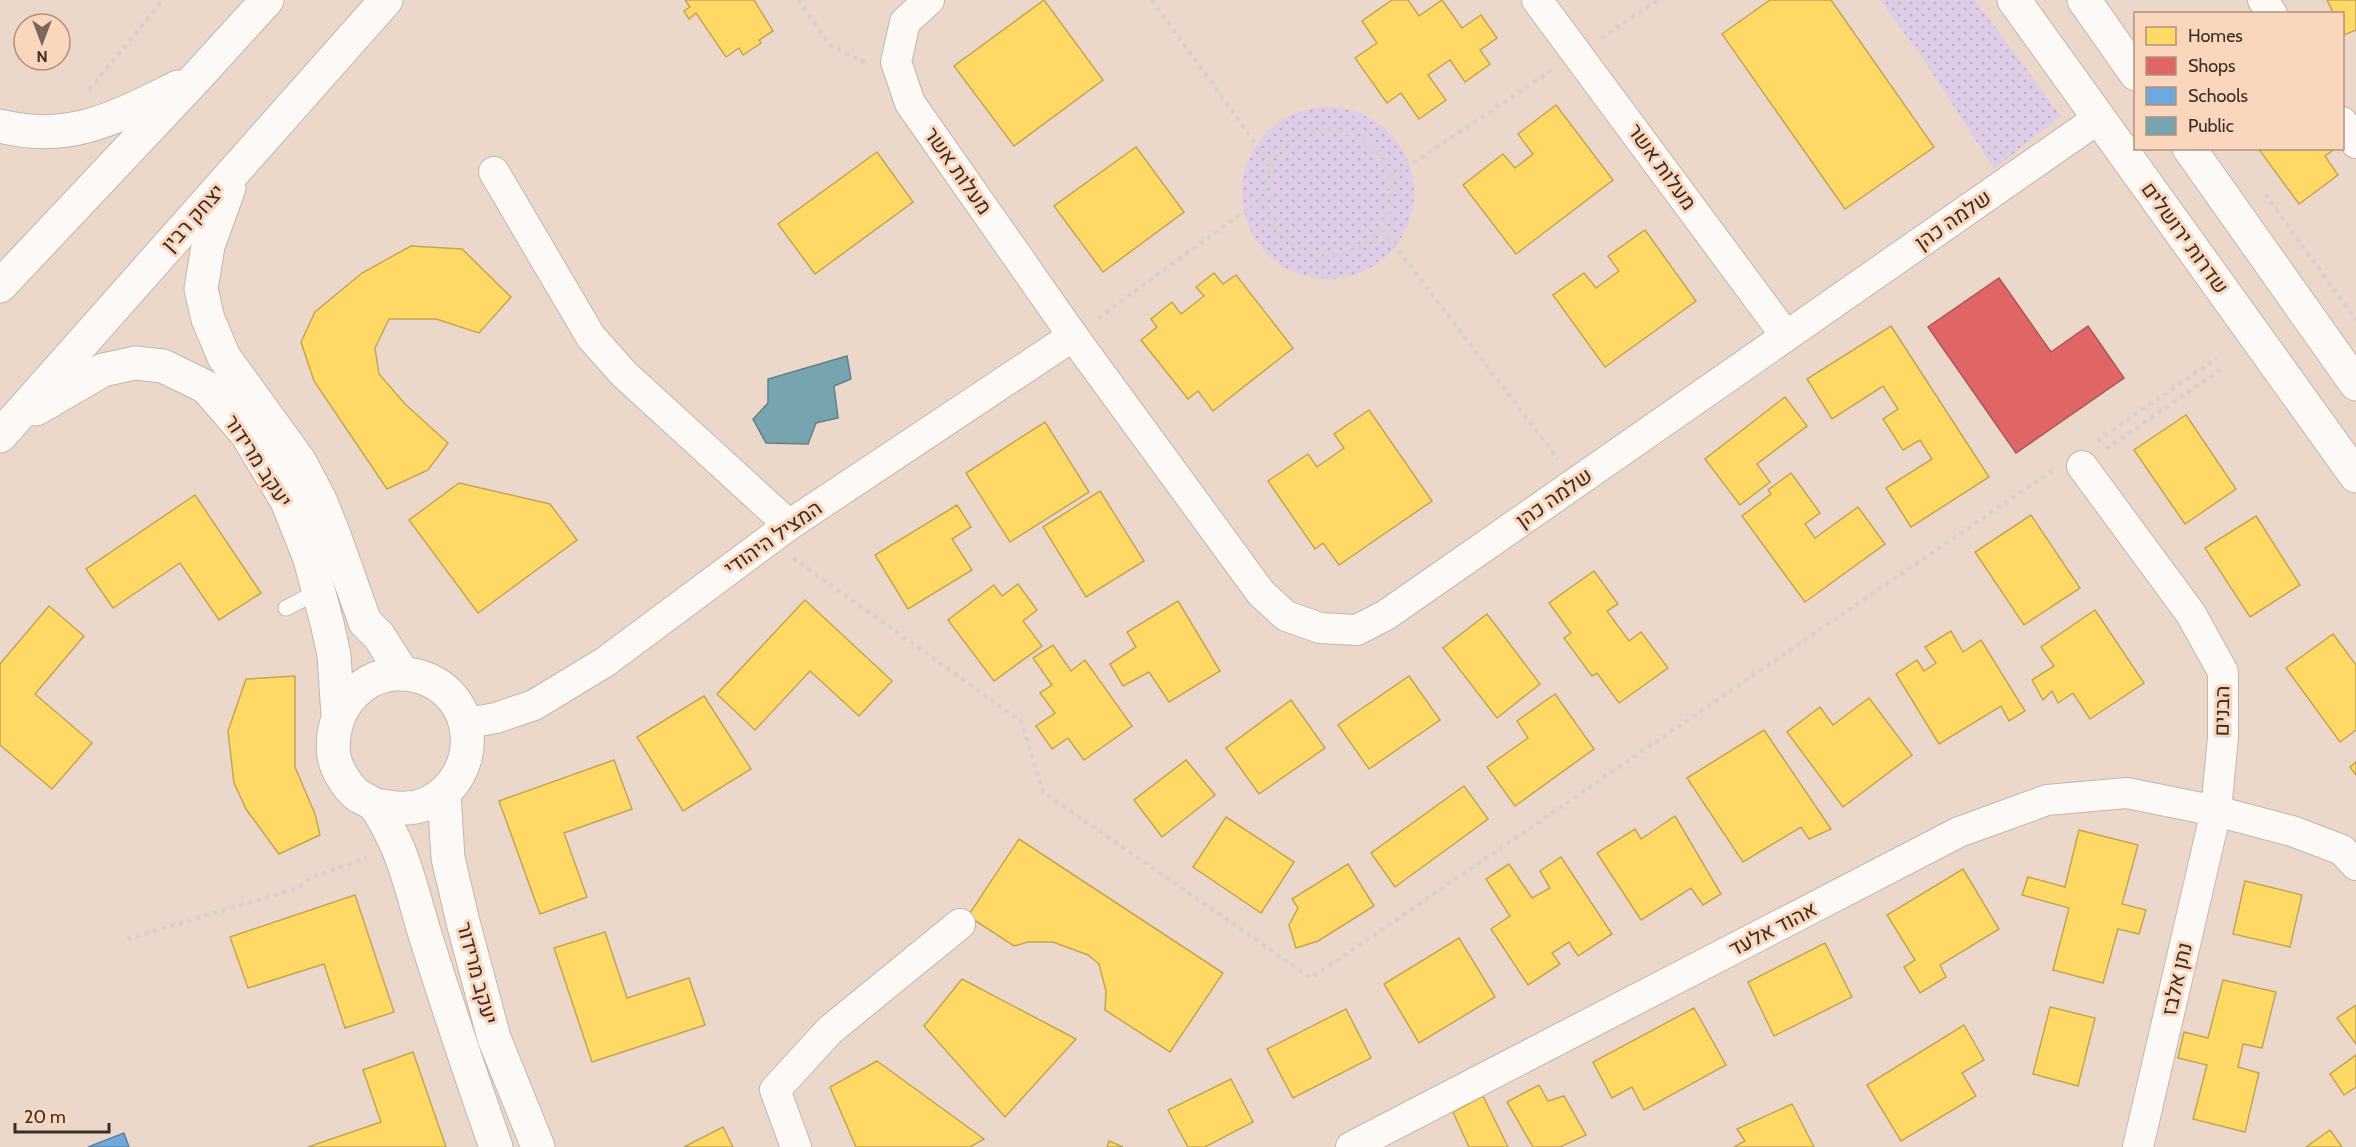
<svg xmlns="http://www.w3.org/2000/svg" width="2356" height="1147" viewBox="0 0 2356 1147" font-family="Cabin,Heebo,sans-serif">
  <defs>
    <pattern id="park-dots" width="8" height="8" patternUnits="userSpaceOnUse" patternTransform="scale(1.5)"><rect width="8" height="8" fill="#dfcce7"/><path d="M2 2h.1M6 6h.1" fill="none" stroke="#c0b0c6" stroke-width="1.8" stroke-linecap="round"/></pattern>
  </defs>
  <rect width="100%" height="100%" fill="#ecd8ca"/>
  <g fill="url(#park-dots)">
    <polygon points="1880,0 1975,0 2061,116 1994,169 1922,57"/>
    <circle cx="1328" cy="193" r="86"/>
  </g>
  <g fill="#ffd966" stroke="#c4a552" stroke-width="1.5">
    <polygon points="685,0 754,0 773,31 759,40 761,43 743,55 739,48 726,57 696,13 689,19 684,11 690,7"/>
    <polygon points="1044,0 1103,80 1014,146 954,66"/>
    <polygon points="1392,0 1408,0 1419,16 1442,0 1462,28 1481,15 1497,38 1480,50 1490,64 1465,82 1450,60 1428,75 1446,100 1419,119 1401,93 1387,103 1355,58 1377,43 1362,21"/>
    <polygon points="1770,0 1831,0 1934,147 1845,209 1722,34"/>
    <polygon points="2327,0 2356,0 2356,30 2344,35 2342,14 2334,14"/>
    <polygon points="1556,105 1613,180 1516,254 1463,185 1503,154 1515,168 1533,154 1518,134"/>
    <polygon points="1136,147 1184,212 1103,272 1054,206"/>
    <polygon points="2258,148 2336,148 2325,156 2338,175 2299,204"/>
    <polygon points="877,152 913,202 815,274 778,224"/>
    <polygon points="1645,230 1696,301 1605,367 1553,295 1584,273 1596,288 1619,271 1608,256"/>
    <polygon points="411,246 462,249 511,297 479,333 436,319 389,319 375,348 379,374 405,404 448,443 428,470 387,489 314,381 301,342 315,312 362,273"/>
    <polygon points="1214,273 1223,284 1236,275 1293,348 1213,411 1198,391 1188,399 1141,340 1157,327 1151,319 1172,302 1181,314 1204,296 1196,287"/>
    <polygon points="1891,326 1989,477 1911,527 1886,488 1932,459 1920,440 1903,450 1883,419 1898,409 1883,386 1832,419 1807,379"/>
    <polygon points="1785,397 1807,426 1757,464 1770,482 1740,505 1705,459"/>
    <polygon points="1369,410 1432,501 1339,565 1323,543 1315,549 1268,481 1308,454 1317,467 1344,448 1334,434"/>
    <polygon points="2186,415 2236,489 2185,524 2134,450"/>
    <polygon points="1045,422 1089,492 1010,542 966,473"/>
    <polygon points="1791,473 1820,513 1805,524 1815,538 1858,507 1885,544 1805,602 1742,516 1771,494 1768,490"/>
    <polygon points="459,483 550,504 577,540 478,613 409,520"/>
    <polygon points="1100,491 1144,561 1086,597 1043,527"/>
    <polygon points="195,495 261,593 219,620 180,563 113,608 86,569"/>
    <polygon points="957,505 971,527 952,539 972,570 908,609 875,555"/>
    <polygon points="2031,515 2080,588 2024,625 1975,552"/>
    <polygon points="2256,516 2300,585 2250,617 2205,548"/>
    <polygon points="1594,571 1618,604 1607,611 1629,641 1641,632 1668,668 1619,703 1597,673 1592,676 1564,638 1571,633 1549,603"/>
    <polygon points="1018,584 1037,610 1023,621 1042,646 994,681 948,620 994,585 1002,596"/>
    <polygon points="805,600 892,681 859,716 810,671 755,730 717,694"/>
    <polygon points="1178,601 1220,671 1169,702 1149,672 1123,686 1110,664 1136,647 1127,632"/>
    <polygon points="49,606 84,636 35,694 92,743 52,789 0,745 0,664"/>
    <polygon points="2095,610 2144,683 2090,719 2073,693 2058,703 2052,691 2043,700 2032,680 2054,666 2041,647"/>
    <polygon points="1487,614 1540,684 1497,718 1443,648"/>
    <polygon points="1951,631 1963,652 1981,640 2025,711 2009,721 2001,706 1939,744 1896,674 1917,660 1924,671 1936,663 1925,647"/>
    <polygon points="2333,634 2356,665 2356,730 2340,742 2286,668"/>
    <polygon points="1053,645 1071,671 1085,660 1132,726 1084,760 1068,738 1052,749 1036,726 1055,713 1040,693 1052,685 1033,658"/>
    <polygon points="295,676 295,767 315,814 320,835 279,854 246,809 234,783 228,731 246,679"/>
    <polygon points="1409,676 1440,720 1369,769 1338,725"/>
    <polygon points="1555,694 1594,749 1515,806 1487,767 1528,738 1517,721"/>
    <polygon points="704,696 751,769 683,811 637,737"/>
    <polygon points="1869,698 1912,755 1843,807 1787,732 1820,707 1833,725"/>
    <polygon points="1291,700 1325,748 1259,794 1226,748"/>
    <polygon points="1764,730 1831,829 1809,839 1801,827 1743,862 1687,778"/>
    <polygon points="614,760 632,809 564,833 587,897 540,914 499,801"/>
    <polygon points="1186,760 1215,795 1162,837 1134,800"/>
    <polygon points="2356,762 2356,775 2350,767"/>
    <polygon points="1464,786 1488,819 1395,887 1371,853"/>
    <polygon points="1675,816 1721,894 1703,905 1691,888 1641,920 1597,853 1635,829 1641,839"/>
    <polygon points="1226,817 1294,862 1261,913 1193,867"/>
    <polygon points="2079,830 2138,845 2122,904 2146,910 2139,934 2118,929 2103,983 2053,970 2069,908 2022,895 2028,877 2065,887"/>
    <polygon points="1019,839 1223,973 1170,1052 1105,1010 1106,991 1099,964 1088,955 1053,942 1028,942 1014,946 968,916"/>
    <polygon points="1561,857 1612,934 1578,956 1569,942 1552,953 1560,964 1528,985 1491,929 1510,916 1486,879 1509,864 1532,898 1550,888 1540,871"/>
    <polygon points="1348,864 1374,906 1318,941 1296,948 1289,925 1298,908 1292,899"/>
    <polygon points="1963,869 1999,929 1940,965 1946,977 1920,993 1904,967 1915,960 1887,915"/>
    <polygon points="2245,881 2302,895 2290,947 2233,934"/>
    <polygon points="355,895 394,1012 345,1028 324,964 248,988 230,937"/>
    <polygon points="605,932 627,998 689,978 705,1025 592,1062 554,948"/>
    <polygon points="1459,938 1495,997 1419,1043 1384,984"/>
    <polygon points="1825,943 1852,997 1774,1036 1748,982"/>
    <polygon points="962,979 1076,1039 1005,1117 924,1026"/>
    <polygon points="2223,980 2276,992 2262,1048 2243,1044 2238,1067 2259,1073 2245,1132 2193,1119 2207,1065 2178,1058 2184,1032 2208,1038"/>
    <polygon points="2356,1005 2356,1044 2337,1018"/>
    <polygon points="2050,1007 2095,1018 2078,1086 2033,1074"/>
    <polygon points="1694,1008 1726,1065 1644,1110 1632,1087 1612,1098 1593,1062"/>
    <polygon points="1346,1009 1371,1058 1293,1098 1267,1049"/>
    <polygon points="1964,1025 1984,1060 1962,1073 1976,1096 1901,1141 1867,1085"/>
    <polygon points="413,1052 446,1147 308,1147 381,1122 363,1070"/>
    <polygon points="2356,1055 2356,1087 2344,1095 2330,1074"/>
    <polygon points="877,1061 984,1139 970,1147 856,1147 830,1087"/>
    <polygon points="1231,1079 1253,1122 1205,1147 1188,1147 1168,1110"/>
    <polygon points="1539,1085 1548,1101 1564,1096 1586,1135 1560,1147 1533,1147 1507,1102"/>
    <polygon points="1483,1096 1508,1147 1469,1147 1453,1112"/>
    <polygon points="1792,1104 1814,1147 1734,1147 1745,1141 1737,1129"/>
    <polygon points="723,1127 733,1147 684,1147"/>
    <polygon points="2330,1130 2342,1147 2306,1147"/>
    <polygon points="1109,1141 1123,1147 1107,1147"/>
  </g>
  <polygon fill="#e06666" stroke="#ae5552" stroke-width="1.5" points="1999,278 2051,352 2088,326 2124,378 2016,453 1928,327"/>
  <polygon fill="#6fa8dc" stroke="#5f83a4" stroke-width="1.5" points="124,1133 129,1147 88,1147"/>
  <polygon fill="#76a5af" stroke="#648185" stroke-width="1.5" points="847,356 851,379 834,386 838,418 816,423 808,444 766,443 753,419 768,403 768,379"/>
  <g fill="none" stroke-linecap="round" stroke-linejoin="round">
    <g stroke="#c5b5aa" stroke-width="17">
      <polyline id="lane" points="286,608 319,591"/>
    </g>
    <g stroke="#c5b5aa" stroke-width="32">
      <g id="street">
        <polyline points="929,0 905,22 896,62 910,103 1073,336 1261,593 1286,616 1320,628 1357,630 1386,615 2099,118"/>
        <polyline points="1537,0 1786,336"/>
        <polyline points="2263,0 2272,14"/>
        <polyline points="2342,122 2356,143"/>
        <polyline points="494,172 591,337 624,374 789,525"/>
        <polyline points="2082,466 2191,614 2223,672 2223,737 2216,811 2138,1147"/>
        <polyline points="467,723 496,718 534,705 605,662 789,525 1073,336"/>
        <polyline points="796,1147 775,1090 830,1030 960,924"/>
        <polyline points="1351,1147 1959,832 2047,800 2127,793 2216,811 2292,831 2342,850 2356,865"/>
      </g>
    </g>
    <g stroke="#c5b5aa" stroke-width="35">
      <g id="secondary">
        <polyline points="2014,0 2356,476"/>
        <polyline points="2084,0 2136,74"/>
        <path d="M0,126C70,144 117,117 178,87"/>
        <polyline points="2189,148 2356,384"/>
        <polyline points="229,188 208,246 201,289 208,319 224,357 300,462 320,500 333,532 365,622 379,636 403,674"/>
        <polyline points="0,286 196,78 267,0"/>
        <polyline points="36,409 103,370 135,363 163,366 206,387 246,433 287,501 310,559 327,623 334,655 338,716"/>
        <polyline points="0,436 386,0"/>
        <polyline points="444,793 448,858 463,922 494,1038 538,1147"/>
        <path d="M375,805C393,808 411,811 428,803C483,776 480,696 421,677C370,661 327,706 334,756C336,769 346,785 356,794C362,799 371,801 375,806C384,817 391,834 397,846C410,876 417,910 427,941C449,1010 472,1079 496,1147"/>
      </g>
    </g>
    <g stroke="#d7d1cd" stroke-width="4" stroke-dasharray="4.5 4.5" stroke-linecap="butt">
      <polyline points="798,0 830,45 861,61 866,61"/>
      <polyline points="1152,0 1271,165"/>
      <polyline points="1601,38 1658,0"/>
      <polyline points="89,90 163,0"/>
      <circle cx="1328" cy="193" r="63"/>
      <polyline points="1391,178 1552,70"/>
      <polyline points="2265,194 2356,320"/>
      <polyline points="1382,229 1558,459"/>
      <polyline points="1098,318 1264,197"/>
      <polyline points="2097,441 2217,358"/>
      <polyline points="2106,449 2223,368"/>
      <polyline points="793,558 1021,721 1043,792 1311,978 2053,470"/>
      <polyline points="127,939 298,888 312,877 367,858"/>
    </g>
    <use href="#lane" stroke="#fcf9f7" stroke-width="15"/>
    <use href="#street" stroke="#fcf9f7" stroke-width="30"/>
    <use href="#secondary" stroke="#fcf9f7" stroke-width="33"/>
  </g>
  <g text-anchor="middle" stroke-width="6" stroke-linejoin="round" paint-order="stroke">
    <g font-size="21" fill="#3b2d23" stroke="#fad6bc">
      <text transform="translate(1662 167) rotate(54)" y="7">מעלות אשר</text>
      <text transform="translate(958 171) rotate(55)" y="7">מעלות אשר</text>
      <text transform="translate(193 218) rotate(-48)" y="7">יצחק רבין</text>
      <text transform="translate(1953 220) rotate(-35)" y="7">שלמה כהן</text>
      <text transform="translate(2185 238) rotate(54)" y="7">שדרות ירושלים</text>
      <text transform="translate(258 461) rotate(57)" y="7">יעקב מרידור</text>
      <text transform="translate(1554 498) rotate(-35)" y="7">שלמה כהן</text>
      <text transform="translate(773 538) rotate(-35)" y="7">המציל היהודי</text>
      <text transform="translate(2222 711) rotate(-89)" y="7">הבנים</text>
      <text transform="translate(1773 929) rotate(-27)" y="7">אהוד אלעד</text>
      <text transform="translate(477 973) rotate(75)" y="7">יעקב מרידור</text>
      <text transform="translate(2177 979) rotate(-77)" y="7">נתן אלבז</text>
    </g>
  </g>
  <rect x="2134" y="12" width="210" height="138" fill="#fad6bc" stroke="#ae927f" stroke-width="1.5"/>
  <rect x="2146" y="27" width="30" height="18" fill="#ffd966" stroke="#ae927f" stroke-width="1.5"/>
  <text x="2188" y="42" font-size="18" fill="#3b2d23">Homes</text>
  <rect x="2146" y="57" width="30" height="18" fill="#e06666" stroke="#ae927f" stroke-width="1.5"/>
  <text x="2188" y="72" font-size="18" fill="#3b2d23">Shops</text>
  <rect x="2146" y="87" width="30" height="18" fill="#6fa8dc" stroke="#ae927f" stroke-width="1.5"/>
  <text x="2188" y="102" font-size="18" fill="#3b2d23">Schools</text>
  <rect x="2146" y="117" width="30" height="18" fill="#76a5af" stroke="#ae927f" stroke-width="1.5"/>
  <text x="2188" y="132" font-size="18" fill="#3b2d23">Public</text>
  <g transform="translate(42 42) rotate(180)"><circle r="28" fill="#fad6bc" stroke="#ae927f" stroke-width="1.5"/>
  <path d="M0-4.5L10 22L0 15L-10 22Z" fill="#79695d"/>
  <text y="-9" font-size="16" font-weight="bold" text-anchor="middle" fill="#3b2d23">N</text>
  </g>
  <path d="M15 1123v9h94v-9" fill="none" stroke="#3b2d23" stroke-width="3"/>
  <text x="24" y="1123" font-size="18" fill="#3b2d23" stroke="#fad6bc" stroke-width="4.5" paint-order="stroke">20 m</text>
</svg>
